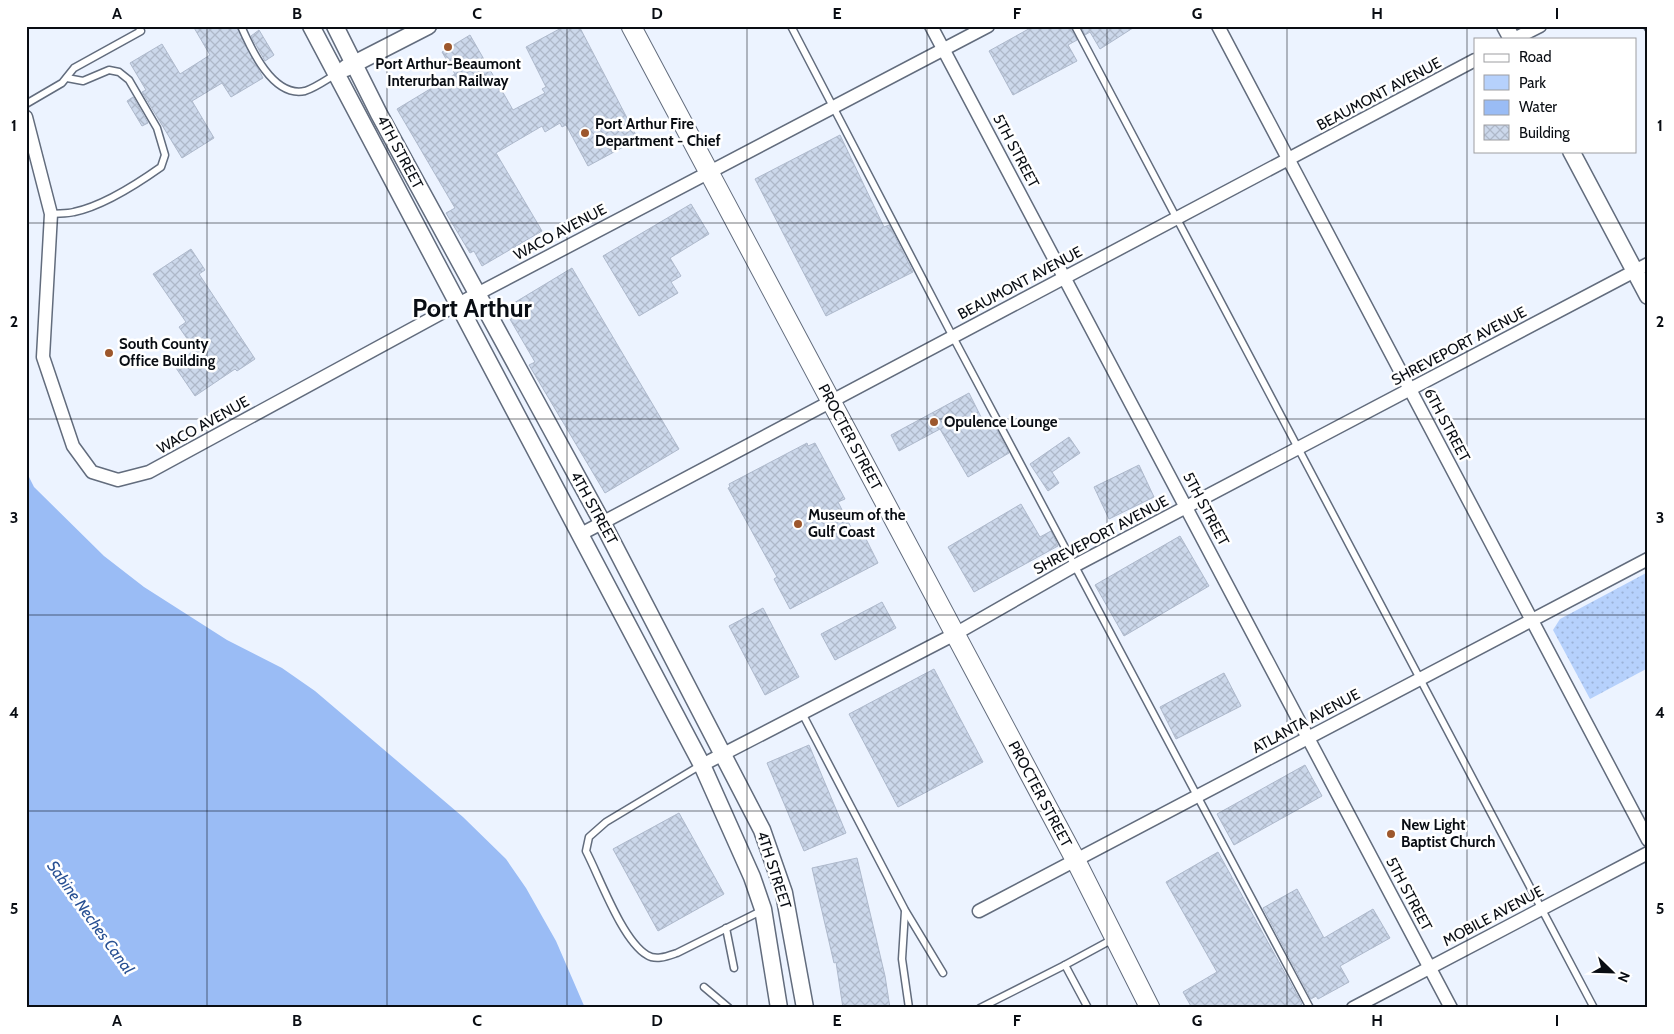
<svg xmlns="http://www.w3.org/2000/svg" width="1674" height="1034" viewBox="0 0 1674 1034" font-family="Cabin,sans-serif">
  <defs>
    <pattern id="green-dots" width="8" height="8" patternUnits="userSpaceOnUse" patternTransform="scale(1.25)"><rect width="8" height="8" fill="#b6d1fc"/><path d="M2 2h.1M6 6h.1" fill="none" stroke="#9bb2d7" stroke-width="1.8" stroke-linecap="round"/></pattern>
    <pattern id="building-cross-hatch" width="8" height="8" patternUnits="userSpaceOnUse" patternTransform="scale(1.25)"><rect width="8" height="8" fill="#ccd8eb"/><path d="M0 0l8 8M0 8l8-8" fill="none" stroke="#aeb8c9"/></pattern>
  </defs>
  <rect width="100%" height="100%" fill="#ecf3ff"/>
  <polygon fill="url(#green-dots)" points="1648,572 1648,668 1590,699 1553,630 1560,619"/>
  <polygon fill="#9abcf5" points="26,471 34,487 104,556 144,587 227,640 282,668 315,691 463,817 506,859 526,888 556,941 585,1008 26,1008"/>
  <g fill="url(#building-cross-hatch)" stroke="#aeb9cc">
    <polygon points="193,26 236,26 263,78 231,97 222,83 192,101 214,138 182,158 142,92 146,90 130,63 162,44 180,74 210,55"/>
    <polygon points="565,26 579,26 638,139 588,166 566,125 562,127 560,123 545,132 542,126 496,153 542,231 482,266 474,251 470,253 446,213 455,208 397,109 455,74 442,52 470,35 513,110 545,93 542,89 546,87 526,47"/>
    <polygon points="1034,26 1070,26 1077,40 1068,45 1077,61 1013,95 989,51"/>
    <polygon points="1081,26 1136,26 1100,49 1090,32 1085,35"/>
    <polygon points="259,30 274,55 265,61 251,36"/>
    <polygon points="133,97 148,123 142,126 127,101"/>
    <polygon points="840,135 884,227 889,225 913,272 826,316 755,179"/>
    <polygon points="691,204 709,234 670,258 681,276 671,282 678,293 639,316 603,256"/>
    <polygon points="191,249 205,270 199,274 255,359 237,371 235,369 195,396 174,365 195,350 179,327 186,322 153,274"/>
    <polygon points="572,268 679,449 605,493 529,365 535,362 504,309"/>
    <polygon points="969,393 985,425 992,421 1009,453 968,477 940,429 899,451 891,435"/>
    <polygon points="1069,437 1080,453 1052,472 1059,483 1048,491 1030,464"/>
    <polygon points="807,443 808,446 815,443 845,499 838,502 855,535 862,531 878,563 790,609 774,579 777,577 728,488 730,487 729,484"/>
    <polygon points="1139,465 1154,497 1109,519 1094,487"/>
    <polygon points="1021,504 1040,537 1051,531 1058,546 974,592 948,547"/>
    <polygon points="1180,536 1209,586 1124,636 1095,585"/>
    <polygon points="882,602 896,628 835,660 821,634"/>
    <polygon points="763,608 799,677 765,695 729,626"/>
    <polygon points="934,669 983,762 898,807 849,714"/>
    <polygon points="1224,673 1241,706 1176,739 1160,707"/>
    <polygon points="809,745 846,833 804,851 767,763"/>
    <polygon points="1305,765 1322,796 1234,845 1217,814"/>
    <polygon points="679,813 724,894 658,931 613,849"/>
    <polygon points="1218,852 1302,1004 1296,1008 1192,1008 1183,992 1217,972 1166,882"/>
    <polygon points="857,858 885,976 890,1008 843,1008 836,962 834,963 812,868"/>
    <polygon points="1297,889 1324,938 1373,909 1390,938 1340,966 1349,982 1318,999 1316,996 1311,999 1263,908"/>
  </g>
  <g fill="none" stroke-linecap="round" stroke-linejoin="round">
    <g stroke="#626c7d" stroke-width="9">
      <g id="service">
        <path d="M241,26C251,49 273,98 305,91C315,88 326,80 336,74"/>
        <polyline points="791,26 953,337 1310,1008"/>
        <polyline points="1075,26 1594,1008"/>
        <polyline points="1647,26 1648,28"/>
        <polyline points="26,104 62,83 74,68 141,31 138,26"/>
        <path d="M51,214C58,213 67,214 74,212C103,206 137,184 161,167L165,155L157,128L129,80L119,72L109,70L83,81L67,78"/>
        <polyline points="802,713 905,910 943,973"/>
        <path d="M701,765L606,822L589,837L586,851C600,878 622,940 647,955C656,961 668,956 677,953L761,911"/>
        <polyline points="905,911 902,959 909,1008"/>
        <polyline points="726,928 734,968"/>
        <polyline points="704,987 729,1008"/>
        <polyline points="980,1008 1065,965"/>
        <polyline points="1088,1008 1065,965 1113,939"/>
      </g>
    </g>
    <g stroke="#626c7d" stroke-width="15">
      <g id="minor">
        <polyline points="931,26 1451,1008"/>
        <polyline points="1218,26 1648,840"/>
        <polyline points="1514,39 1540,26"/>
        <polyline points="26,117 51,214 43,357 73,446 92,472 118,480 149,472 458,304 988,26"/>
        <polyline points="581,534 1475,60"/>
        <polyline points="702,765 955,634 1074,566 1648,264"/>
        <polyline points="979,911 1648,559"/>
        <polyline points="1353,1008 1648,853"/>
      </g>
    </g>
    <g stroke="#626c7d" stroke-width="19">
      <g id="tertiary">
        <polyline points="311,26 702,765 752,877 763,909 779,1008"/>
        <polyline points="335,26 379,114 602,522 762,830 784,893 805,1008"/>
        <polyline points="1505,26 1512,39"/>
        <polyline points="346,68 428,26"/>
        <polyline points="1571,151 1648,296"/>
      </g>
    </g>
    <g stroke="#626c7d" stroke-width="21">
      <polyline id="secondary" points="631,26 1075,859 1150,1008"/>
    </g>
    <use href="#service" stroke="#fff" stroke-width="6"/>
    <use href="#minor" stroke="#fff" stroke-width="12"/>
    <use href="#tertiary" stroke="#fff" stroke-width="16"/>
    <use href="#secondary" stroke="#fff" stroke-width="19"/>
  </g>
  <path fill="none" stroke="#090d13" stroke-width="1" stroke-opacity="0.55" d="M207,26V1008M387,26V1008M567,26V1008M747,26V1008M927,26V1008M1107,26V1008M1287,26V1008M1467,26V1008M26,223H1648M26,419H1648M26,615H1648M26,811H1648"/>
  <g fill="#9d572c" stroke="#fff" stroke-width="2">
    <circle cx="448" cy="47" r="5"/>
    <circle cx="585" cy="133" r="5"/>
    <circle cx="109" cy="353" r="5"/>
    <circle cx="934" cy="422" r="5"/>
    <circle cx="798" cy="524" r="5"/>
    <circle cx="1391" cy="834" r="5"/>
  </g>
  <g text-anchor="middle" stroke-width="5" stroke-linejoin="round" paint-order="stroke">
    <g font-size="15" font-weight="bold" fill="#090d13" stroke="#fff" text-anchor="start">
      <text x="448" y="69" text-anchor="middle">Port Arthur-Beaumont<tspan x="448" dy="17">Interurban Railway</tspan></text>
      <text x="595" y="129">Port Arthur Fire<tspan x="595" dy="17">Department - Chief</tspan></text>
      <text x="119" y="349">South County<tspan x="119" dy="17">Office Building</tspan></text>
      <text x="944" y="427">Opulence Lounge</text>
      <text x="808" y="520">Museum of the<tspan x="808" dy="17">Gulf Coast</tspan></text>
      <text x="1401" y="830">New Light<tspan x="1401" dy="17">Baptist Church</tspan></text>
    </g>
    <g font-size="15" fill="#090d13" stroke="#fff">
      <text transform="translate(1379 94) rotate(-28)" y="5">BEAUMONT AVENUE</text>
      <text transform="translate(1016 151) rotate(62)" y="5">5TH STREET</text>
      <text transform="translate(400 152) rotate(62)" y="5">4TH STREET</text>
      <text transform="translate(560 232) rotate(-28)" y="5">WACO AVENUE</text>
      <text transform="translate(1020 283) rotate(-28)" y="5">BEAUMONT AVENUE</text>
      <text transform="translate(1459 346) rotate(-28)" y="5">SHREVEPORT AVENUE</text>
      <text transform="translate(203 425) rotate(-29)" y="5">WACO AVENUE</text>
      <text transform="translate(1447 425) rotate(62)" y="5">6TH STREET</text>
      <text transform="translate(850 437) rotate(62)" y="5">PROCTER STREET</text>
      <text transform="translate(594 508) rotate(61)" y="5">4TH STREET</text>
      <text transform="translate(1206 509) rotate(62)" y="5">5TH STREET</text>
      <text transform="translate(1101 535) rotate(-28)" y="5">SHREVEPORT AVENUE</text>
      <text transform="translate(1306 721) rotate(-28)" y="5">ATLANTA AVENUE</text>
      <text transform="translate(1040 794) rotate(62)" y="5">PROCTER STREET</text>
      <text transform="translate(774 870) rotate(72)" y="5">4TH STREET</text>
      <text transform="translate(1409 894) rotate(62)" y="5">5TH STREET</text>
      <text transform="translate(1493 916) rotate(-28)" y="5">MOBILE AVENUE</text>
    </g>
    <g font-size="16" font-style="italic" fill="#285093" stroke="#fff">
      <text transform="translate(91 917) rotate(54)" y="6">Sabine Neches Canal</text>
    </g>
    <g font-size="25" font-weight="bold" fill="#090d13" stroke="#fff">
      <text x="472" y="317">Port Arthur</text>
    </g>
  </g>
  <rect width="1674" height="1034" fill="none" stroke="#ffffff" stroke-width="55"/>
  <rect x="1474" y="38" width="162" height="115" fill="#ffffff" stroke="#9d9ea1"/>
  <rect x="1484" y="54" width="25" height="8" fill="#ffffff" stroke="#9d9ea1"/>
  <text x="1519" y="62" font-size="15" fill="#090d13">Road</text>
  <rect x="1484" y="75" width="25" height="15" fill="#b6d1fc" stroke="#9d9ea1"/>
  <text x="1519" y="88" font-size="15" fill="#090d13">Park</text>
  <rect x="1484" y="100" width="25" height="15" fill="#9abcf5" stroke="#9d9ea1"/>
  <text x="1519" y="112" font-size="15" fill="#090d13">Water</text>
  <rect x="1484" y="125" width="25" height="15" fill="url(#building-cross-hatch)" stroke="#9d9ea1"/>
  <text x="1519" y="138" font-size="15" fill="#090d13">Building</text>
  <g transform="translate(1612 972) rotate(113)" stroke="#ffffff" stroke-width="4" paint-order="stroke">
  <path d="M0-4L9 19L0 12L-9 19Z" fill="#090d13"/>
  <text y="-8" font-size="14" font-weight="bold" text-anchor="middle" fill="#090d13">N</text>
  </g>
  <rect x="28" y="28" width="1618" height="978" fill="none" stroke="#090d13" stroke-width="2"/>
  <g font-size="16" text-anchor="middle" font-weight="bold" fill="#090d13">
    <text x="117" y="19">A</text>
    <text x="297" y="19">B</text>
    <text x="477" y="19">C</text>
    <text x="657" y="19">D</text>
    <text x="837" y="19">E</text>
    <text x="1017" y="19">F</text>
    <text x="1197" y="19">G</text>
    <text x="1377" y="19">H</text>
    <text x="1557" y="19">I</text>
    <text x="14" y="131">1</text>
    <text x="1660" y="131">1</text>
    <text x="14" y="327">2</text>
    <text x="1660" y="327">2</text>
    <text x="14" y="523">3</text>
    <text x="1660" y="523">3</text>
    <text x="14" y="718">4</text>
    <text x="1660" y="718">4</text>
    <text x="14" y="914">5</text>
    <text x="1660" y="914">5</text>
    <text x="117" y="1026">A</text>
    <text x="297" y="1026">B</text>
    <text x="477" y="1026">C</text>
    <text x="657" y="1026">D</text>
    <text x="837" y="1026">E</text>
    <text x="1017" y="1026">F</text>
    <text x="1197" y="1026">G</text>
    <text x="1377" y="1026">H</text>
    <text x="1557" y="1026">I</text>
  </g>
</svg>
